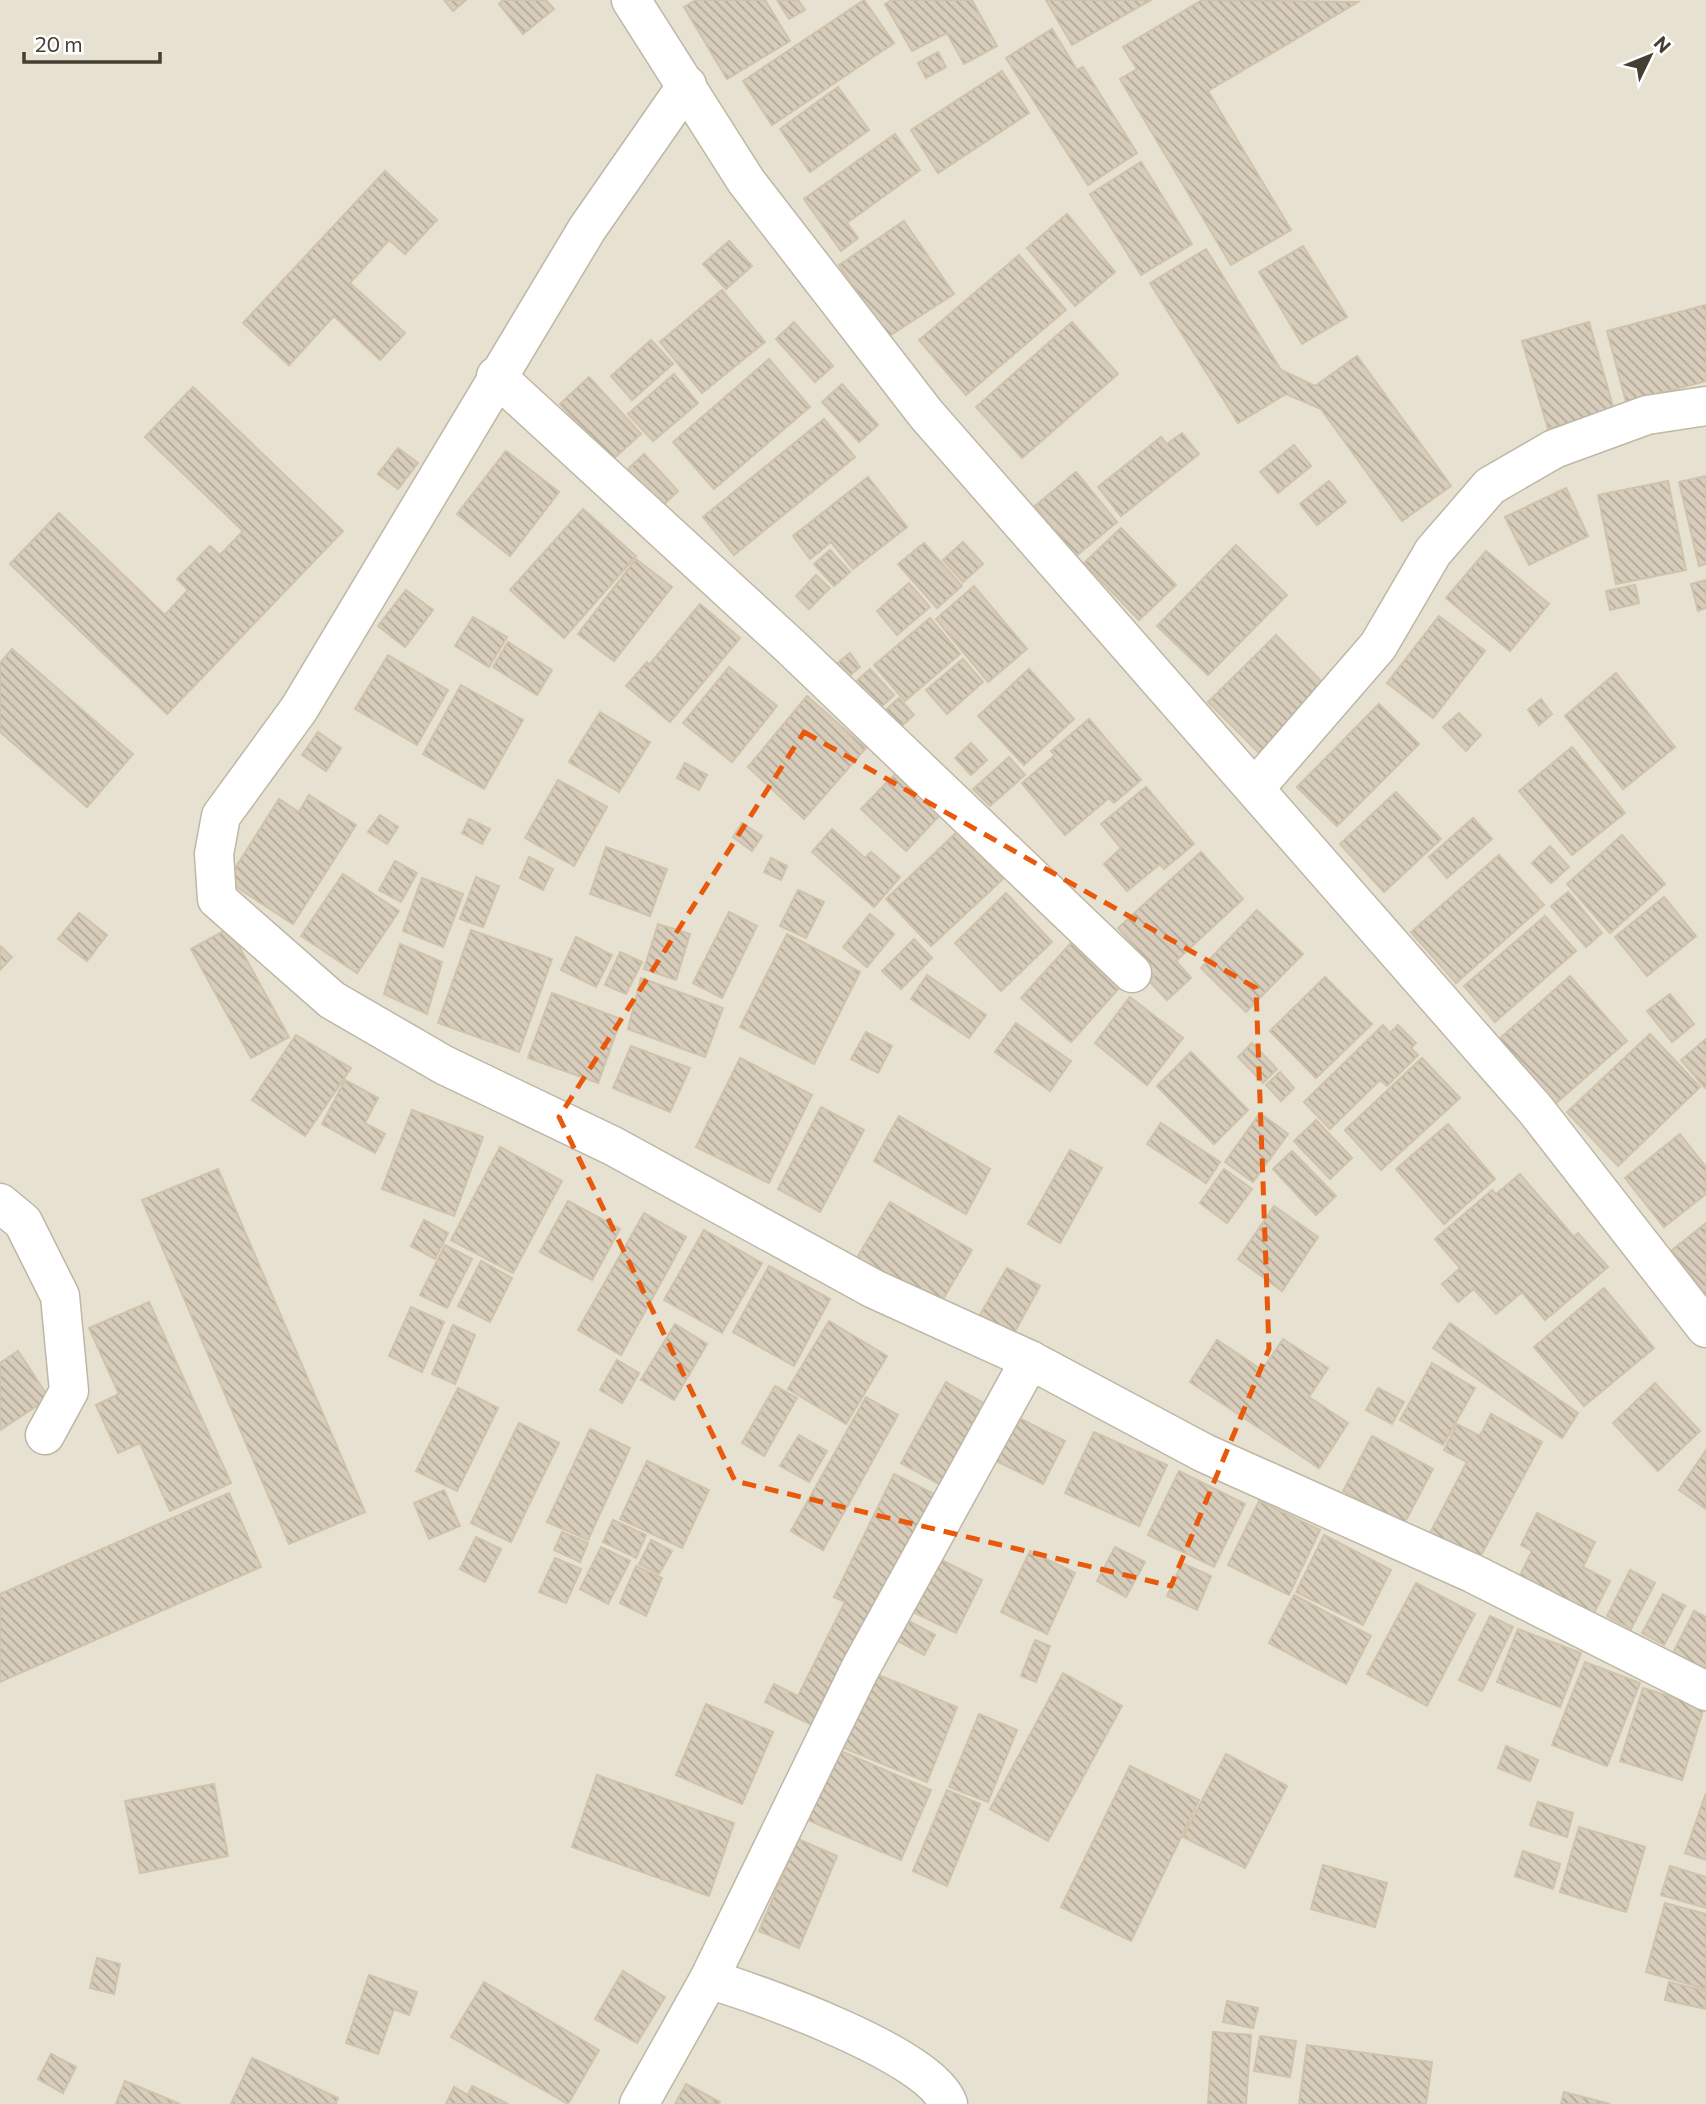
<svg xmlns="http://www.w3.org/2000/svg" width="1706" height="2104" viewBox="0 0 1706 2104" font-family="Commissioner,sans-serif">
  <defs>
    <pattern id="building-back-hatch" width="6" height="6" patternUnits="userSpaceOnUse" patternTransform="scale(1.75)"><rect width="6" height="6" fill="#d8cdbb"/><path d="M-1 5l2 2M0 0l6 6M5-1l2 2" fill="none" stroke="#b1a899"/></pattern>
  </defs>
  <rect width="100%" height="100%" fill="#f3efe3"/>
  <rect fill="#e7e1d1" x="0" y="0" width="1706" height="2104"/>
  <g fill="url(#building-back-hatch)" stroke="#d0c3ab" stroke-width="2">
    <polygon points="444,0 466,0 453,11"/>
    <polygon points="503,0 546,0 554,9 523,34 499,4"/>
    <polygon points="696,0 765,0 790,41 727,79 684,7"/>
    <polygon points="777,0 798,0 805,10 789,19"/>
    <polygon points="864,0 894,43 772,125 743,81"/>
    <polygon points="892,0 972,0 997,46 964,64 947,33 912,51 885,4"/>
    <polygon points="1046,0 1151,0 1072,45"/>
    <polygon points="1202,0 1358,2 1208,91 1291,230 1231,265 1120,79 1137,69 1123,47"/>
    <polygon points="1052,29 1077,70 1083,67 1137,153 1088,185 1006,58"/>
    <polygon points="938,52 946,67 926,78 918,63"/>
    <polygon points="1002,71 1029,113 938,173 911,130"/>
    <polygon points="838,87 869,130 810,172 780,129"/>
    <polygon points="895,134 920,170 847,223 858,238 841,251 804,199"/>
    <polygon points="1141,162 1192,244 1141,275 1090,194"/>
    <polygon points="385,171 437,220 405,254 389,240 350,283 405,333 380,360 334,316 289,365 243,323"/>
    <polygon points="1067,214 1115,272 1075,306 1027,248"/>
    <polygon points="904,221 954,294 888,337 839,265"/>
    <polygon points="729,241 752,266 726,289 703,264"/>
    <polygon points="1303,246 1347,317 1302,344 1259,272"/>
    <polygon points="1206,249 1281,370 1315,386 1357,356 1451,486 1402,521 1321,409 1286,394 1238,423 1150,283"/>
    <polygon points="1019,255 1066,310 966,395 919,340"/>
    <polygon points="722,290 765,342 702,393 660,342"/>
    <polygon points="1706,305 1706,381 1626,402 1607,331"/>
    <polygon points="794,322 833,366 815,382 776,339"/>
    <polygon points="1072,322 1118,374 1022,458 976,407"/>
    <polygon points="1589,322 1614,410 1548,429 1522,341"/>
    <polygon points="651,340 673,364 632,400 611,376"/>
    <polygon points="769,359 810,407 714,489 673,442"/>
    <polygon points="674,374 698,403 653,441 628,414"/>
    <polygon points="589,377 641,434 612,460 560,404"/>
    <polygon points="842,384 878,425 859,442 822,402"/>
    <polygon points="193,387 343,531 167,714 10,564 59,513 165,615 188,590 177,579 210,546 220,555 243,531 145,437"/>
    <polygon points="824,419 855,457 734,555 703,517"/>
    <polygon points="1182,433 1199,454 1121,516 1098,487 1161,437 1167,444"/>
    <polygon points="1294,445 1311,466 1278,493 1260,472"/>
    <polygon points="398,448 418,463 398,489 378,474"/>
    <polygon points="506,451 559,492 510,556 457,514"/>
    <polygon points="644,454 678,491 661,507 626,471"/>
    <polygon points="1076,472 1117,522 1076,556 1035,506"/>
    <polygon points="1706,476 1706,564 1699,566 1679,482"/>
    <polygon points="868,477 907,527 853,569 831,542 810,559 793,536"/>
    <polygon points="1329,481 1346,502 1317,525 1300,504"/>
    <polygon points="1668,481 1686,570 1616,584 1598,495"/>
    <polygon points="1566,488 1588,536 1529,565 1505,517"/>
    <polygon points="583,509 636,556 564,638 510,590"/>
    <polygon points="1121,528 1176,585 1139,620 1084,563"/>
    <polygon points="963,542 983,564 963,582 943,560"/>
    <polygon points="924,543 962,586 937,608 898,564"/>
    <polygon points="1236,545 1287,595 1208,675 1157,626"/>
    <polygon points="830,550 850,572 834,586 814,564"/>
    <polygon points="1486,551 1549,604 1510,651 1446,598"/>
    <polygon points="636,559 672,587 614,661 578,634"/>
    <polygon points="816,575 830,588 809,609 796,596"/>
    <polygon points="1706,580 1706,608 1698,611 1691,584"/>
    <polygon points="909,583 930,607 897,635 877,611"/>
    <polygon points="1635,585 1639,603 1610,610 1606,591"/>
    <polygon points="974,586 1027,649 988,682 936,619"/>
    <polygon points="406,590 433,610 405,647 378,626"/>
    <polygon points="700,604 740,638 670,722 626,686 647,662 649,665"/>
    <polygon points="1439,616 1485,651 1433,718 1387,683"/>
    <polygon points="473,617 507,637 489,667 455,646"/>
    <polygon points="930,618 960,654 905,701 874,665"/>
    <polygon points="1276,635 1330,690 1263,757 1208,702"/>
    <polygon points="508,642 552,670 537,695 493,667"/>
    <polygon points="12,649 133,754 87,807 0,732 0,663"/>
    <polygon points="850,653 860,667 847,678 835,665"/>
    <polygon points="388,655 448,690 417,745 355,709"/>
    <polygon points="963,659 983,682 947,714 926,690"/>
    <polygon points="729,667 777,706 732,762 683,723"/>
    <polygon points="870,669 894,695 876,712 852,685"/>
    <polygon points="1029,669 1074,719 1024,765 978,716"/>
    <polygon points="1616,673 1675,747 1623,789 1565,716"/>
    <polygon points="461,685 523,720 484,789 423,754"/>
    <polygon points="807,696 866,748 804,819 748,767"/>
    <polygon points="899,698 914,715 896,731 881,714"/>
    <polygon points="1541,699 1552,714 1539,725 1528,710"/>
    <polygon points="1379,704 1419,744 1337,826 1297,787"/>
    <polygon points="600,712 650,742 619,792 569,762"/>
    <polygon points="1459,713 1481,735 1466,751 1443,727"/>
    <polygon points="1089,719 1141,780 1114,803 1109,798 1065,835 1022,783 1055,755 1051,751"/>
    <polygon points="318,732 341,748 326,771 302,755"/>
    <polygon points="971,743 987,760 971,775 955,758"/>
    <polygon points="1572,747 1625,813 1572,855 1519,791"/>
    <polygon points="1009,757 1025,775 990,806 973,789"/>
    <polygon points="685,763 707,775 699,790 677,778"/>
    <polygon points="895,774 940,815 906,851 861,809"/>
    <polygon points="558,780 607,807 574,866 525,838"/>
    <polygon points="1146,787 1194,844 1164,869 1160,864 1127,891 1104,864 1121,848 1101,824"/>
    <polygon points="1396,792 1441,839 1384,892 1340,844"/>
    <polygon points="309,795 356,825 293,924 227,881 279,799 299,812"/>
    <polygon points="380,815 398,827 387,844 368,832"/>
    <polygon points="1473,818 1492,839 1447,878 1429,857"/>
    <polygon points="469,819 490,829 482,844 462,833"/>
    <polygon points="742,823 762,836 752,851 733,837"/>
    <polygon points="832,829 865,858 871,852 900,877 874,907 812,852"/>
    <polygon points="958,831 1003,879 931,946 886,899"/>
    <polygon points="1622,835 1665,884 1610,933 1567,884"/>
    <polygon points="1550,846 1569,867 1551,883 1532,863"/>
    <polygon points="606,847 667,869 650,916 590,894"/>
    <polygon points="1201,852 1243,899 1176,961 1191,978 1167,1000 1149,981 1154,976 1136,957 1140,953 1118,928"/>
    <polygon points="1499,855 1544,905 1456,983 1411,932"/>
    <polygon points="529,857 553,869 543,890 520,878"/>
    <polygon points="771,858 787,866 781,880 764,872"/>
    <polygon points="395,861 417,873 401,902 379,890"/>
    <polygon points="343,874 399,911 357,973 301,936"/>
    <polygon points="476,877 499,886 483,927 460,919"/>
    <polygon points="422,878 463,894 443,947 403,931"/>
    <polygon points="798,890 824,902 806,938 780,926"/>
    <polygon points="1568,892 1602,933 1586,947 1551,906"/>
    <polygon points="1006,893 1052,942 1001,991 955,943"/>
    <polygon points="1664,897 1696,936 1647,976 1615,937"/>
    <polygon points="1257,910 1303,954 1246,1012 1201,968"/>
    <polygon points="729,912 757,926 722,998 693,983"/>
    <polygon points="79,913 107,935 87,961 58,939"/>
    <polygon points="870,914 894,934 867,967 843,947"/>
    <polygon points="1545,916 1576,951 1495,1022 1464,986"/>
    <polygon points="658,924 690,934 676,980 644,969"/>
    <polygon points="229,928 289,1037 251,1058 191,949"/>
    <polygon points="471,930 552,959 519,1052 438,1023"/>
    <polygon points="787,934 860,972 814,1064 740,1027"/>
    <polygon points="576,937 612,955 596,987 561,970"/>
    <polygon points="914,939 932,958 901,989 882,971"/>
    <polygon points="1071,943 1120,987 1071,1042 1021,998"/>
    <polygon points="400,944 442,962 427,1014 384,994"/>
    <polygon points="0,946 12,957 0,970"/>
    <polygon points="620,952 642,962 626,994 605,985"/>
    <polygon points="927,975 986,1015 969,1038 911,999"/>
    <polygon points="1570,976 1627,1041 1554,1105 1498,1040"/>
    <polygon points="1325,977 1372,1024 1316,1078 1270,1031"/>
    <polygon points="641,978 723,1008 705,1057 628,1029"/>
    <polygon points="552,993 621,1019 598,1083 528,1058"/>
    <polygon points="1670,994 1694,1024 1672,1042 1647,1011"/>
    <polygon points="1130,997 1183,1038 1147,1085 1095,1043"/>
    <polygon points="1016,1023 1071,1061 1050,1091 995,1052"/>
    <polygon points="1383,1025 1390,1033 1398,1025 1416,1043 1411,1048 1418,1055 1387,1086 1380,1080 1330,1129 1304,1102"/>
    <polygon points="866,1032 892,1046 878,1073 851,1059"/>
    <polygon points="1650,1034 1700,1087 1618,1166 1567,1112"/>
    <polygon points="296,1035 351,1068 305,1136 252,1100"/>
    <polygon points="1706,1039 1706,1087 1705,1088 1681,1060"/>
    <polygon points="1252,1043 1277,1069 1263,1083 1238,1057"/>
    <polygon points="631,1046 690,1068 670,1112 613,1088"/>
    <polygon points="1191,1052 1248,1110 1214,1144 1157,1086"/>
    <polygon points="740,1058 812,1095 769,1183 696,1147"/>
    <polygon points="1422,1058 1460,1098 1381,1170 1345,1130"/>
    <polygon points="1280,1072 1294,1088 1281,1101 1266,1085"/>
    <polygon points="345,1080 378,1098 365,1123 385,1134 375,1153 322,1124"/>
    <polygon points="821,1107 864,1130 820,1212 778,1189"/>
    <polygon points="412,1110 483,1137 454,1216 382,1189"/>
    <polygon points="1260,1113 1288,1134 1253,1182 1225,1162"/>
    <polygon points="899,1116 990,1169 966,1214 874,1161"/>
    <polygon points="1316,1120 1352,1158 1330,1179 1294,1141"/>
    <polygon points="1161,1123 1220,1162 1206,1183 1147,1144"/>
    <polygon points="1448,1124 1495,1179 1444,1224 1396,1169"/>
    <polygon points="1680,1134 1706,1167 1706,1194 1664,1227 1625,1178"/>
    <polygon points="500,1147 562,1181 513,1273 451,1240"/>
    <polygon points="1070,1150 1102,1168 1060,1243 1028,1224"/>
    <polygon points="1292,1151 1336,1196 1316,1215 1273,1169"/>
    <polygon points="218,1169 365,1512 289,1544 142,1200"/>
    <polygon points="1224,1169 1252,1189 1227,1223 1200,1203"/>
    <polygon points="1520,1174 1574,1237 1578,1233 1608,1267 1545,1320 1522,1292 1496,1314 1474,1289 1458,1302 1442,1284 1460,1268 1435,1239 1492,1190 1496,1194"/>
    <polygon points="568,1201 620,1229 592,1280 540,1252"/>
    <polygon points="890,1202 972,1250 939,1306 857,1258"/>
    <polygon points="1274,1206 1318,1237 1282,1291 1238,1259"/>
    <polygon points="644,1213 686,1237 621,1355 578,1330"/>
    <polygon points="424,1220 448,1233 435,1259 411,1246"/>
    <polygon points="1706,1223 1706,1294 1671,1251"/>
    <polygon points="704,1230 762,1263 722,1333 664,1300"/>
    <polygon points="445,1245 472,1259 447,1308 420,1295"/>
    <polygon points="481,1261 512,1278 490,1322 458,1306"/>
    <polygon points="769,1266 830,1299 794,1366 733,1332"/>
    <polygon points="1007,1268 1040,1286 1008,1344 974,1325"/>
    <polygon points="1604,1288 1654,1348 1584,1406 1534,1347"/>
    <polygon points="149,1302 231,1483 170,1511 140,1443 118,1453 96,1405 119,1394 89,1328"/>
    <polygon points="411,1307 444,1322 422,1372 389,1356"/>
    <polygon points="829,1321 887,1356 846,1424 788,1389"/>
    <polygon points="1450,1323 1578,1413 1562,1438 1433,1348"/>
    <polygon points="675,1324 707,1344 674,1400 641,1380"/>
    <polygon points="453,1325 475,1335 455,1384 432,1374"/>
    <polygon points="1283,1339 1328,1368 1309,1397 1348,1423 1319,1468 1190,1382 1217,1340 1262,1370"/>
    <polygon points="18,1351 49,1398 0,1430 0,1363"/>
    <polygon points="617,1360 639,1373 622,1403 600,1390"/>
    <polygon points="1432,1363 1475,1388 1443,1445 1400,1420"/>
    <polygon points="946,1382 994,1409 948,1489 901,1463"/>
    <polygon points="1655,1383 1700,1431 1658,1471 1613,1423"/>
    <polygon points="775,1386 797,1398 764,1456 742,1443"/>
    <polygon points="458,1388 498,1408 457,1491 416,1471"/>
    <polygon points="1378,1388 1404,1402 1392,1424 1366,1410"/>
    <polygon points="866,1397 898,1415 823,1550 791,1531"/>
    <polygon points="1011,1414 1065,1441 1043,1484 990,1458"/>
    <polygon points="1491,1414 1542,1442 1478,1561 1429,1535 1467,1462 1444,1450 1457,1424 1480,1436"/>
    <polygon points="519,1423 559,1443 511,1542 471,1523"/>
    <polygon points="590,1429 630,1448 588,1540 547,1522"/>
    <polygon points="1094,1432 1167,1465 1139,1526 1065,1493"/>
    <polygon points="799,1435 827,1451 809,1482 780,1466"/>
    <polygon points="1372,1436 1433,1469 1404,1524 1343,1491"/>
    <polygon points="1706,1450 1706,1509 1679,1490"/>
    <polygon points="647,1461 709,1490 682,1548 620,1519"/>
    <polygon points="1179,1471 1245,1504 1214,1567 1148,1535"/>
    <polygon points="894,1474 942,1498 826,1732 765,1702 774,1684 798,1696 845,1602 834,1597"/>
    <polygon points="444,1490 460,1526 429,1539 414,1503"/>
    <polygon points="229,1493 261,1567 0,1682 0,1594"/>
    <polygon points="1259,1501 1320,1530 1289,1595 1228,1565"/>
    <polygon points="1537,1513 1595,1542 1583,1567 1610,1581 1591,1619 1517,1581 1532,1551 1521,1545"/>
    <polygon points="613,1520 646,1535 636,1558 603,1542"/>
    <polygon points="562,1532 588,1543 580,1562 554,1550"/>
    <polygon points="1324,1535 1391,1570 1363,1625 1296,1592"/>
    <polygon points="476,1537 501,1549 485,1582 460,1569"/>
    <polygon points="651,1540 672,1551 659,1574 639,1564"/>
    <polygon points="601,1547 630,1561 608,1604 580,1589"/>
    <polygon points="1115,1547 1145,1562 1126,1597 1097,1581"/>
    <polygon points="1030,1551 1075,1573 1047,1634 1001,1612"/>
    <polygon points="933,1556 982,1580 956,1633 907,1609"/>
    <polygon points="555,1558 581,1569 566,1603 539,1592"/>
    <polygon points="1182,1563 1211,1576 1197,1610 1167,1596"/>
    <polygon points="636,1566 662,1578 646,1616 620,1603"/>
    <polygon points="1630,1570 1655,1583 1631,1629 1607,1616"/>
    <polygon points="1416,1583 1475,1614 1427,1706 1367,1674"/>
    <polygon points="1663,1594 1685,1606 1664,1645 1642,1633"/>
    <polygon points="1294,1595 1371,1636 1346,1684 1269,1643"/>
    <polygon points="1694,1611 1706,1617 1706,1688 1665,1669"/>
    <polygon points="1490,1616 1513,1627 1482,1691 1459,1680"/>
    <polygon points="907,1620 935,1635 924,1655 896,1640"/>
    <polygon points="1518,1629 1581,1653 1560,1707 1497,1682"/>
    <polygon points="1035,1640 1050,1646 1036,1682 1021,1676"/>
    <polygon points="1585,1662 1640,1683 1607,1766 1552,1745"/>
    <polygon points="866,1670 957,1707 927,1782 836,1745"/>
    <polygon points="1063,1673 1122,1706 1048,1841 990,1809"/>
    <polygon points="1643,1688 1704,1707 1682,1780 1620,1761"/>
    <polygon points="706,1704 773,1732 742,1804 676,1775"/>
    <polygon points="979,1714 1017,1730 988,1802 949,1787"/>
    <polygon points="1506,1746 1538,1760 1530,1781 1498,1768"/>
    <polygon points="834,1748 931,1790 901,1860 803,1818"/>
    <polygon points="1226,1754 1287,1786 1245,1868 1183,1837"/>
    <polygon points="1130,1766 1199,1800 1131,1941 1061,1907"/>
    <polygon points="597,1775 734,1823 709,1896 572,1847"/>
    <polygon points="214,1784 228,1856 140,1873 125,1801"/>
    <polygon points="947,1790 980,1804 947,1886 913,1871"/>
    <polygon points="1706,1793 1706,1860 1685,1853"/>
    <polygon points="1538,1802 1573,1813 1567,1837 1530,1825"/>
    <polygon points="1579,1827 1645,1847 1626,1912 1560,1892"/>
    <polygon points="798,1839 837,1856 799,1948 759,1931"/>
    <polygon points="1523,1851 1560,1864 1553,1889 1515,1876"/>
    <polygon points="1323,1865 1387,1883 1375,1927 1311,1909"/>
    <polygon points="1670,1866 1706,1877 1706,1908 1661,1895"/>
    <polygon points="1665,1903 1706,1914 1706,1989 1646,1972"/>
    <polygon points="97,1958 120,1964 114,1994 90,1988"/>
    <polygon points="623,1971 665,1997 637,2043 595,2019"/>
    <polygon points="369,1975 417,1992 409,2015 394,2009 378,2054 346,2043"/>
    <polygon points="484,1982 599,2050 568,2104 451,2037"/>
    <polygon points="1669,1982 1706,1991 1706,2009 1665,2000"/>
    <polygon points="1227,2001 1258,2008 1253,2028 1223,2022"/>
    <polygon points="1213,2032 1251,2035 1246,2104 1208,2104"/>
    <polygon points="1260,2036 1296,2041 1290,2077 1254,2071"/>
    <polygon points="1307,2045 1432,2062 1426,2104 1299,2104"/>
    <polygon points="51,2054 76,2067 63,2093 38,2079"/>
    <polygon points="252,2058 338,2098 336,2104 231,2104"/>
    <polygon points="125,2081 180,2104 116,2104"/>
    <polygon points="686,2084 720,2102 719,2104 675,2104"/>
    <polygon points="472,2086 508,2104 446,2104 454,2087 468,2095"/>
    <polygon points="1564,2092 1610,2104 1561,2104"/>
  </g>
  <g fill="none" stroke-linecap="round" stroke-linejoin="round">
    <g stroke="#bfb7a6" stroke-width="41">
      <g id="minor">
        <polyline points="631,0 746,181 926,414 1535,1109 1706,1328"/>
        <polyline points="687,85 587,229 299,709 221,816 214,854 217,899 332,1000 444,1065 613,1146 874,1289 1030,1360 1204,1453 1472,1573 1706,1691"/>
        <polyline points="496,376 790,646 1132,973"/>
        <polyline points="1255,788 1378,646 1433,552 1490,486 1554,449 1647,415 1706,406"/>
        <polyline points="0,1203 23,1222 60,1296 69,1391 45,1435"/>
        <path d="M709,1979C760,1995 932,2055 948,2104"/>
        <polyline points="639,2104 709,1979 860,1669 1030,1360"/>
      </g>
    </g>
    <use href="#minor" stroke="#fff" stroke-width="38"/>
  </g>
  <path fill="none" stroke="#e8590c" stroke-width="5" stroke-dasharray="14 9" stroke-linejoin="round" d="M804,732L1256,988L1269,1349L1171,1586L735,1481L559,1117Z"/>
  <g transform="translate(1650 56) rotate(47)" stroke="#ffffff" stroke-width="5" paint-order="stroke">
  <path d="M0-5L12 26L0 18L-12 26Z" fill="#453f33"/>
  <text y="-10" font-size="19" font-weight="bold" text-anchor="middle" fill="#453f33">N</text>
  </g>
  <path d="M24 52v10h136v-10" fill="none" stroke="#453f33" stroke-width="3.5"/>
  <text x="35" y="52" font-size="21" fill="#453f33" stroke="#ffffff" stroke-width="5" paint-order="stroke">20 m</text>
</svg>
